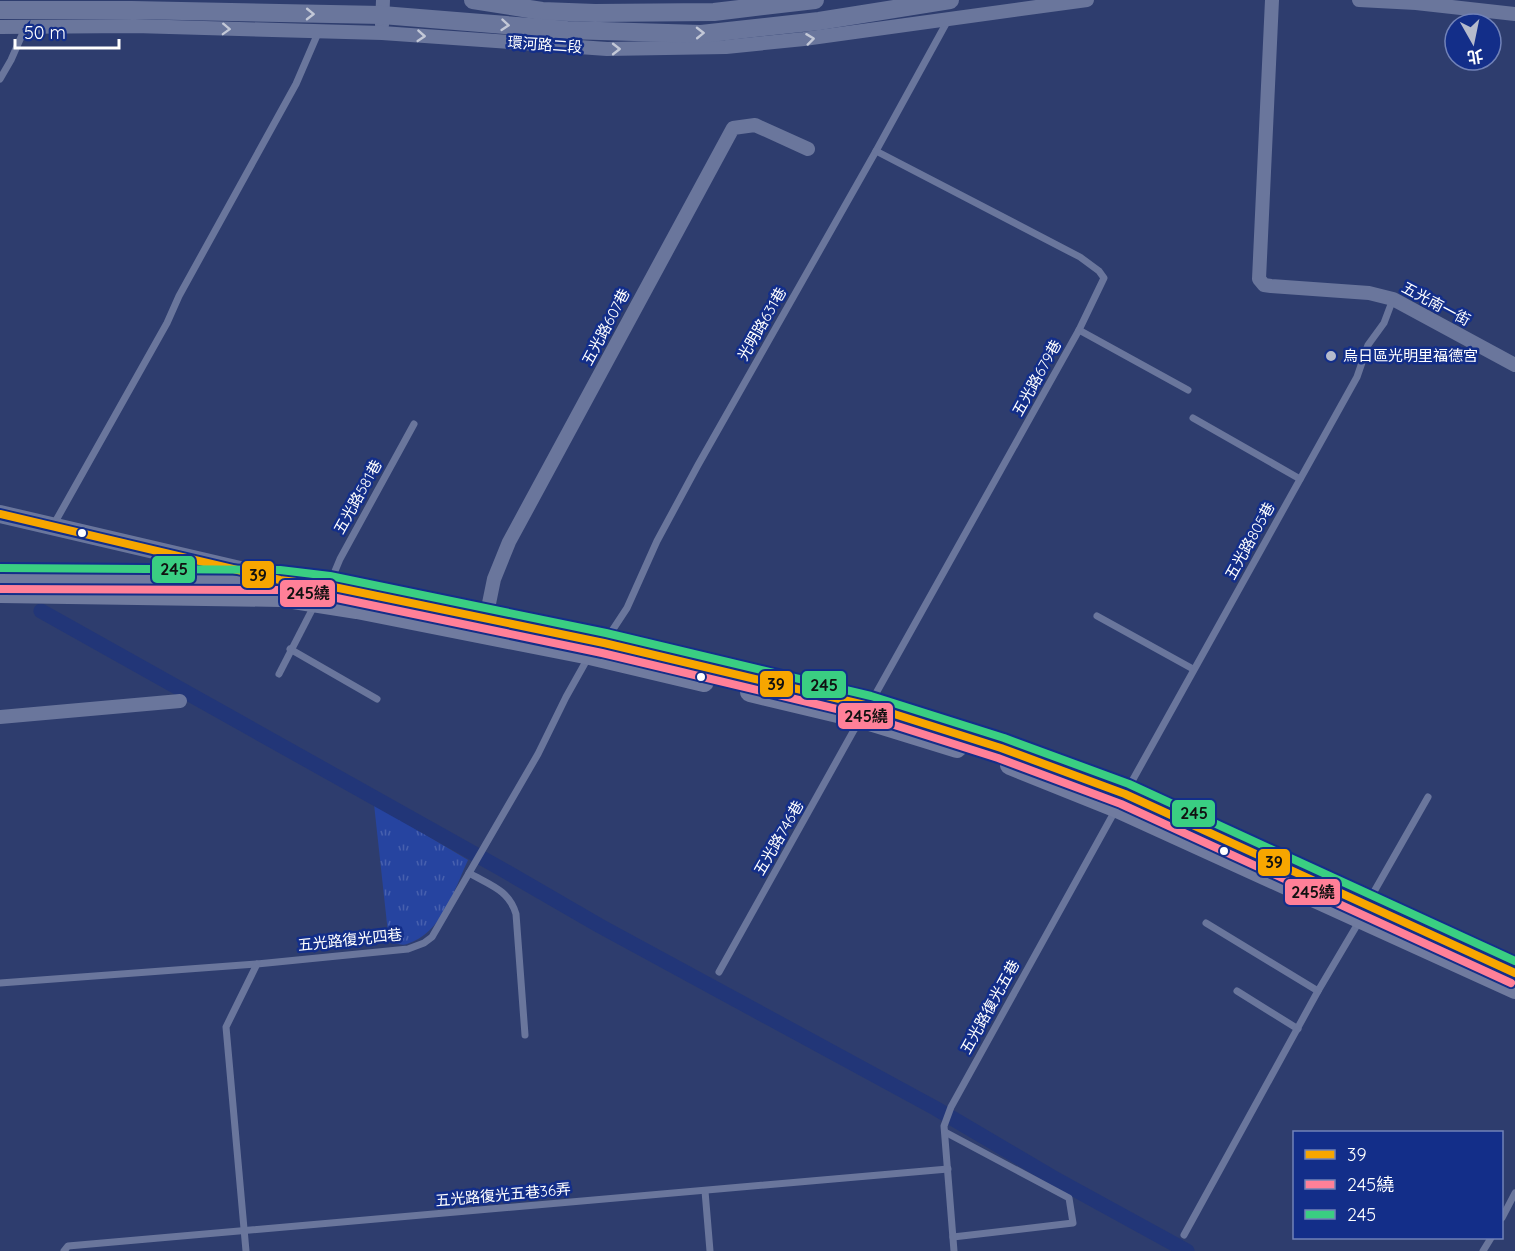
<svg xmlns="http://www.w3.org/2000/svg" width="1515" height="1251" viewBox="0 0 1515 1251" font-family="Quicksand,'Noto Sans TC',sans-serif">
  <defs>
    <pattern id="grass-tufts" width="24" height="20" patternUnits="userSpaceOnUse" patternTransform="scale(1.5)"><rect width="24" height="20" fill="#2644a0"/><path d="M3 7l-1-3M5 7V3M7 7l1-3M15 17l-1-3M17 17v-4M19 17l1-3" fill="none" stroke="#4760ae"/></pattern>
  </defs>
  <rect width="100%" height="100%" fill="#2e3d6e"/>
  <path fill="url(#grass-tufts)" d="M374,804L468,860C454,890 442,933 407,944C402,946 395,943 389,942Z"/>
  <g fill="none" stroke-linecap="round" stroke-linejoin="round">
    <polyline stroke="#223678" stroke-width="15" points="41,611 498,867 600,926 935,1108 1052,1177 1187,1251"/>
    <g stroke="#6a769c" stroke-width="7">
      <polyline points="0,79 11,60 25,28"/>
      <polyline points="1079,330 1188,390"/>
      <polyline points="1193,418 1300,479"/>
      <polyline points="54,524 167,323 179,296 296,84 318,33"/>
      <polyline points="330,583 340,559 414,424"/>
      <polyline points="1097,616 1193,669"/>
      <polyline points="606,640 627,608 657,541 698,465 876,151 948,20"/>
      <polyline points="290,649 377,699"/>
      <polyline points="279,674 315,604"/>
      <polyline points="870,704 1079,330 1104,278 1099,271 1080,257 876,151"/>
      <polyline points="1126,792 1357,377 1368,345 1384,323 1393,299"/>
      <path d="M469,873C490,885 509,890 516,914L525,1035"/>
      <polyline points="1367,904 1428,797"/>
      <polyline points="1206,923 1318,991"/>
      <polyline points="719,972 854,730 861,722"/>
      <polyline points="0,983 257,964 408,949 424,943 432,937 538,754 566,697 589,656"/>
      <polyline points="1237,991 1298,1029"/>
      <polyline points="945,1132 1069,1198 1073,1223 953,1237"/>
      <polyline points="705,1191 710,1251"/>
      <polyline points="1502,1218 1515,1193"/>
      <polyline points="1184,1235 1318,991 1360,920"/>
      <polyline points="64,1251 68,1246 948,1169"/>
      <polyline points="246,1251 226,1027 257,964"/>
      <polyline points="954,1251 944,1126 951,1107 1116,809"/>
      <polyline points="1483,1251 1491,1238"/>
    </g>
    <g stroke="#6a769c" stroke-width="14">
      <polyline points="1272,0 1259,279 1264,285 1271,286 1369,293 1393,299 1515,365"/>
      <polyline points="1359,0 1416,3 1515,14"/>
      <polyline points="382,25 383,0"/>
      <polyline points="0,27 135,26 382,33 607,49 726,47 804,39 1087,0"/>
      <polyline points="486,618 494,579 509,542 733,128 755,125 808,149"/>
      <polyline points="0,717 180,701"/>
    </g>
    <g stroke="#6a769c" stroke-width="18">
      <polyline points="473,0 542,11 595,13 714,12 815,0"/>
      <polyline points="0,10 132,10 382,15 567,30 701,34 819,21 950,0"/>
      <polyline points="0,514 261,575"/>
    </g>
    <g stroke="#707b9f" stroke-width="20">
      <polyline points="0,578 280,580 329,586 604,643 869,706 1001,748 1125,794 1515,973"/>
      <polyline points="0,593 281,597 357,609 590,655 704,682"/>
      <polyline points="750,692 863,719 957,748"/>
      <polyline points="1010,765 1117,808 1515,989"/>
    </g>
    <g stroke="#132e89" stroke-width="12">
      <polyline id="bus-1" points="0,514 280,580 329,586 604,643 869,706 1001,748 1125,794 1515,973"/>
    </g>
    <g stroke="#132e89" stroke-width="12">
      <polyline id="bus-2" points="0,589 279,590 327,596 602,653 866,716 998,758 1121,804 1511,983"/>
    </g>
    <g stroke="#132e89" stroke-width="12">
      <polyline id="bus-3" points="0,568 280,570 330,576 606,633 871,696 1004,738 1129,784 1515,961"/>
    </g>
    <use href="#bus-1" stroke="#f7a600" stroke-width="8"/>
    <use href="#bus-2" stroke="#ff8098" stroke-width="8"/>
    <use href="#bus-3" stroke="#3ace82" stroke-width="8"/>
  </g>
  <defs><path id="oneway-chevron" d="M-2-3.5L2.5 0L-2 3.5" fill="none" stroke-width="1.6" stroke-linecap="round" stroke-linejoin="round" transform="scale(1.5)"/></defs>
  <g stroke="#c3c8d7">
    <use href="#oneway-chevron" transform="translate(310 14) rotate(1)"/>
    <use href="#oneway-chevron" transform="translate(505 25) rotate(5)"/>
    <use href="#oneway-chevron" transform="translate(226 29) rotate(2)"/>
    <use href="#oneway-chevron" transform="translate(700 33) rotate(-1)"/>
    <use href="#oneway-chevron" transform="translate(421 36) rotate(4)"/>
    <use href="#oneway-chevron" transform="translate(810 39) rotate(-7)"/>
    <use href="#oneway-chevron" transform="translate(616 49)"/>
  </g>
  <circle fill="#b6bbcc" stroke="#132e89" stroke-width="2" cx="1331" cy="356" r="6"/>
  <g fill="#fff" stroke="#132e89" stroke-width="2">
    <circle cx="82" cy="533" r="5"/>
    <circle cx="701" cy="677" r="5"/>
    <circle cx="1224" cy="851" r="5"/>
  </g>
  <g text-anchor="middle" stroke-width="5" stroke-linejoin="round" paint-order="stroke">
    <g font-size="15" fill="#fff" stroke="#132e89">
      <text transform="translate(545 45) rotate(4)" y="5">環河路二段</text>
      <text transform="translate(1436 304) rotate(28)" y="5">五光南一街</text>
      <text transform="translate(762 324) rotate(-60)" y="5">光明路631巷</text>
      <text transform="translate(606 327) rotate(-62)" y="5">五光路607巷</text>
      <text transform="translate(1037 378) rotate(-61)" y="5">五光路679巷</text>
      <text transform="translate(358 497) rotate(-61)" y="5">五光路581巷</text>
      <text transform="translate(1250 541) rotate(-61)" y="5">五光路805巷</text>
      <text transform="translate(779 838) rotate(-60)" y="5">五光路746巷</text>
      <text transform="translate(350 940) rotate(-6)" y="5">五光路復光四巷</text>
      <text transform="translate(990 1007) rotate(-61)" y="5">五光路復光五巷</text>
      <text transform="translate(503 1195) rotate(-5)" y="5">五光路復光五巷36弄</text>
    </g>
    <g font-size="15" fill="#fff" stroke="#132e89" text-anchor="start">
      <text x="1343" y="361">烏日區光明里福德宮</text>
    </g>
  </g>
  <g stroke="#132e89" stroke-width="2">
    <rect x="151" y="555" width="45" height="29" rx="6" fill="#3ace82"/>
    <rect x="241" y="560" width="34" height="29" rx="6" fill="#f7a600"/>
    <rect x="279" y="579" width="57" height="29" rx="6" fill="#ff8098"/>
    <rect x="759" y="670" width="35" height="28" rx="6" fill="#f7a600"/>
    <rect x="801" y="670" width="46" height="29" rx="6" fill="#3ace82"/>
    <rect x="837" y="702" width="57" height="28" rx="6" fill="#ff8098"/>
    <rect x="1171" y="799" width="45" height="29" rx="6" fill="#3ace82"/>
    <rect x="1257" y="848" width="34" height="29" rx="6" fill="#f7a600"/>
    <rect x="1284" y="878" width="57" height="28" rx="6" fill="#ff8098"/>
  </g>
  <g font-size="16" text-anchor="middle" font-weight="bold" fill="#111">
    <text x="174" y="575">245</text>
    <text x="258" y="581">39</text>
    <text x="308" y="599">245繞</text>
    <text x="776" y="690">39</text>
    <text x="824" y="691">245</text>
    <text x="866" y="722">245繞</text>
    <text x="1194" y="819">245</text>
    <text x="1274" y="868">39</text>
    <text x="1313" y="898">245繞</text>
  </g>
  <rect x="1293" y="1131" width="210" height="108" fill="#132e89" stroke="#7182b8" stroke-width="1.5"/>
  <rect x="1305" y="1150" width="30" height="9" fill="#f7a600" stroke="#7182b8" stroke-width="1.5"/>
  <text x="1347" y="1161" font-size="18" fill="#ffffff">39</text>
  <rect x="1305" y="1180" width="30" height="9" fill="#ff8098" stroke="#7182b8" stroke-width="1.5"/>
  <text x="1347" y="1191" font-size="18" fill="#ffffff">245繞</text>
  <rect x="1305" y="1210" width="30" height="9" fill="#3ace82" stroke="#7182b8" stroke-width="1.5"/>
  <text x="1347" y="1221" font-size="18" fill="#ffffff">245</text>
  <g transform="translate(1473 42) rotate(171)"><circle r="28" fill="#132e89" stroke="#7182b8" stroke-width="1.5"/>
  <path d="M0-4.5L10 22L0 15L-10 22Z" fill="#b6bbcc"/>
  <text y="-9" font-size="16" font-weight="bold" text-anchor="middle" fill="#ffffff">北</text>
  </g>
  <path d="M15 39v9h104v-9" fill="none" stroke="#ffffff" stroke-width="3"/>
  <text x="24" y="39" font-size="18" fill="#ffffff" stroke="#132e89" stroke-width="4.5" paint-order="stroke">50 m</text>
</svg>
